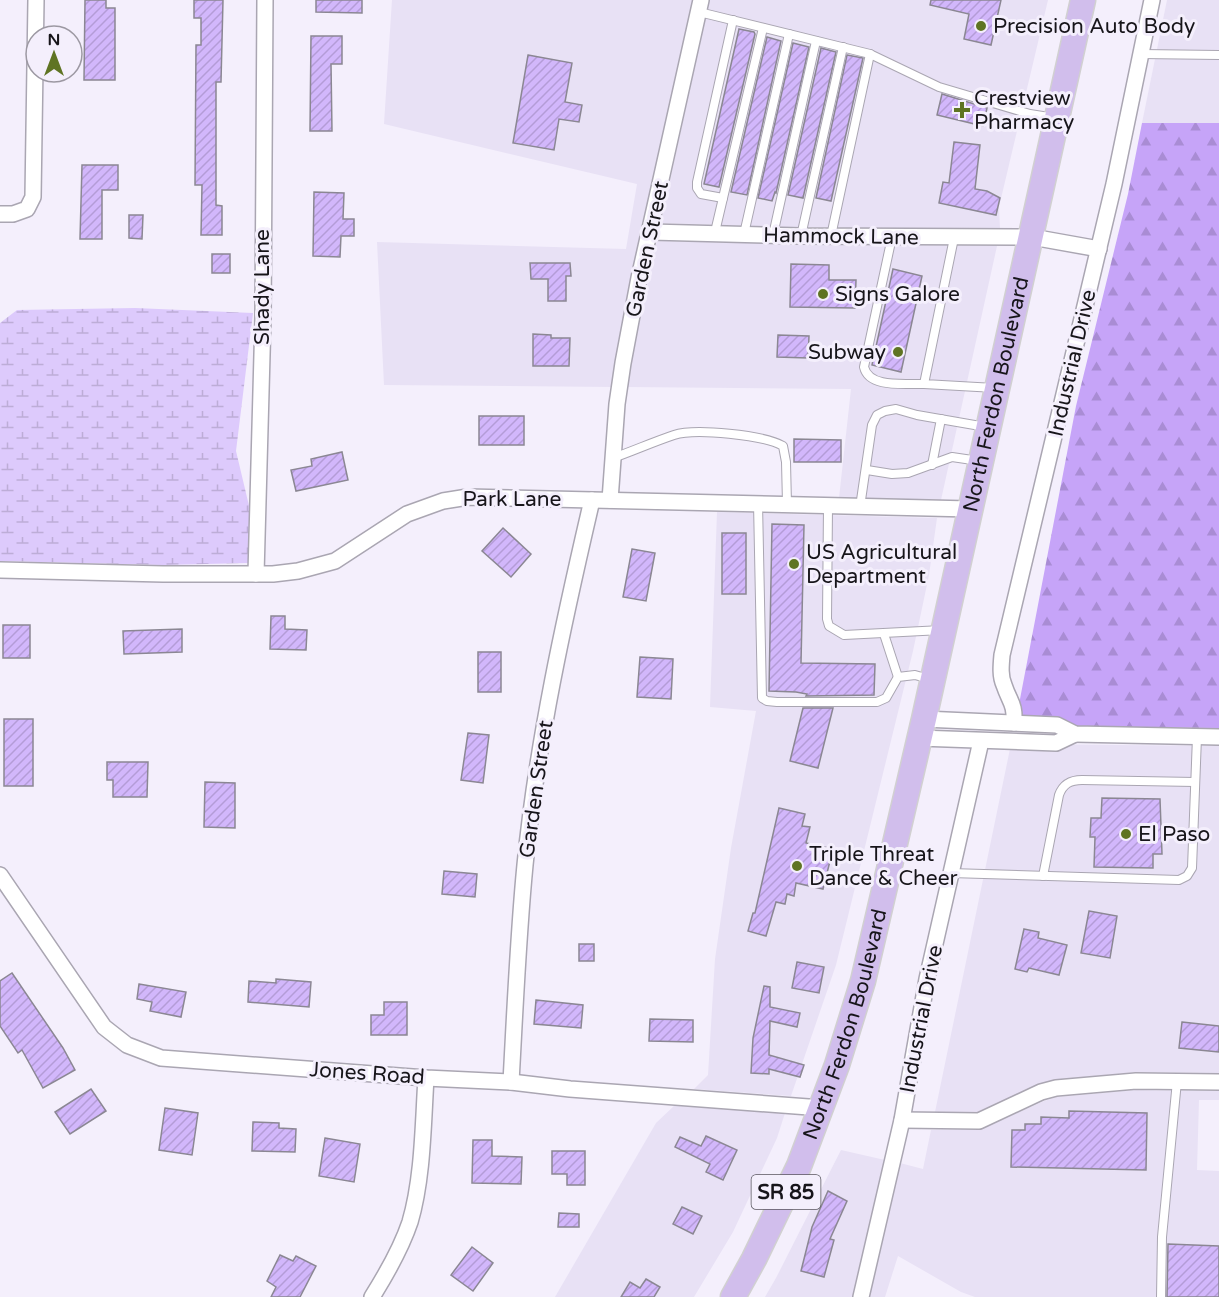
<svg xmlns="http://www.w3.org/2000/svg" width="1219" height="1297" viewBox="0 0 1219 1297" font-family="'Varela Round',sans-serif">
  <defs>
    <pattern id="forest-firs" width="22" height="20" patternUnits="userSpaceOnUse" patternTransform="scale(1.5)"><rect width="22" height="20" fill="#c6a4f8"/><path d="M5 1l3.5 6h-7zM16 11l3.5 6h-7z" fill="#a98cd4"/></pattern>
    <pattern id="wetland-marsh" width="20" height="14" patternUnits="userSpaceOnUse" patternTransform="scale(1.5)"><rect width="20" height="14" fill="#ddcafc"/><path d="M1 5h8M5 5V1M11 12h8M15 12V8" fill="none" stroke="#bdadd7"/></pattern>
    <pattern id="building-hatch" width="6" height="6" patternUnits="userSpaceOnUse" patternTransform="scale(1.5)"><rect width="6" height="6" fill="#d2b7fb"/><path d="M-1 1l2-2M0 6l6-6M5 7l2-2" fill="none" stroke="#b49cd7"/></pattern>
  </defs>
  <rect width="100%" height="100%" fill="#f4effc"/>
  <g fill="#e8e1f5">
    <polygon points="392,0 693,0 632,276 612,387 384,385 377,242 626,249 637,184 384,124"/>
    <polygon points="709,0 1048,0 999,207 1000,229 788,227 661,223"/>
    <polygon points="1167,0 1219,0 1219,123 1142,123"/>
    <polygon points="657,241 788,244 997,246 941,500 839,498 851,389 627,387 647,280"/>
    <polygon points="717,512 937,518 929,575 913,651 836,965 791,1096 694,1089 708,1075 715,959 731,848 756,711 710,707"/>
    <polygon points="1011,744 1219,746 1219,1073 1135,1072 1054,1080 1039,1084 977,1112 935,1112"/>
    <polygon points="1136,1090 1219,1091 1219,1100 1199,1100 1197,1170 1219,1171 1219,1297 975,1297 961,1292 898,1256 885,1297 869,1297 900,1163 923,1169 931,1130 981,1129 1044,1101 1057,1097"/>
    <polygon points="675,1105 785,1113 777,1138 733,1232 694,1297 555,1297 656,1123"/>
    <polygon points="841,1150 885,1160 853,1297 765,1297 776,1278"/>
  </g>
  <polygon fill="url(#forest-firs)" points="1142,123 1219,123 1219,728 1071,727 1016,720 1076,406 1128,194"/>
  <polygon fill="url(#wetland-marsh)" points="135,308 253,313 236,451 250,510 248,563 163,565 0,561 0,323 17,310"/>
  <g fill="url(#building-hatch)" stroke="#8b8793" stroke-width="1.5">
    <polygon points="85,0 106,0 106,8 115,8 115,80 84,80"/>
    <polygon points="194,0 223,0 221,82 216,82 216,205 222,206 222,235 201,235 202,185 195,185 196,45 201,45 201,18 194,18"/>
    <polygon points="316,0 362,0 362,13 316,12"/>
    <polygon points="931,0 1001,0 991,45 964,39 969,14 930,5"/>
    <polygon points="739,29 754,32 755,34 719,187 704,184"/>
    <polygon points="311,36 342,36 342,64 331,64 332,131 310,131"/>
    <polygon points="767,37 781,41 747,195 731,192"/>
    <polygon points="793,43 809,47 776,193 775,192 772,201 758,198"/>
    <polygon points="821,48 836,52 803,198 788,195"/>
    <polygon points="528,55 572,63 565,102 582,105 579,122 559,119 554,150 513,143"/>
    <polygon points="847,55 863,58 831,201 816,198"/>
    <polygon points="942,94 987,108 983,126 937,115"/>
    <polygon points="954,142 980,145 975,189 987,191 1000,198 996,215 939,203 943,182 949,183"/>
    <polygon points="82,165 118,165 118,190 102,190 102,239 80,239"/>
    <polygon points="314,192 344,193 343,219 354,219 354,236 341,236 340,257 313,256"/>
    <polygon points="129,215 143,215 142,239 129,238"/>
    <rect x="212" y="254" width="18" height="19"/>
    <polygon points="530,263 570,263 571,276 566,276 566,301 548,301 548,279 531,279"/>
    <polygon points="791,264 829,265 829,280 856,280 855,308 790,307"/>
    <polygon points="893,269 922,276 901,372 872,365"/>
    <polygon points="533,334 551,335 551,338 570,338 569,366 533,366"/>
    <polygon points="778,335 809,336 808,358 777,357"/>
    <rect x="479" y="416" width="45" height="29"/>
    <polygon points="794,439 841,440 841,462 794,462"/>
    <polygon points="342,452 348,480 296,491 291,470 312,466 311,459"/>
    <polygon points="772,524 804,525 801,663 875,664 874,695 806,696 807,694 796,692 769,691"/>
    <polygon points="503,528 531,554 511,577 482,551"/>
    <rect x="722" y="533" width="24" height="61"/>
    <polygon points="632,549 655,553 646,601 623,597"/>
    <polygon points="271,616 285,616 285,629 307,630 306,650 270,649"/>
    <rect x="3" y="625" width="27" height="33"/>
    <polygon points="182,629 182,652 124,654 123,631"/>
    <rect x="478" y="652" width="23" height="40"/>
    <polygon points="640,657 673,659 671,699 637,697"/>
    <polygon points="803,708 833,708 818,768 790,761"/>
    <rect x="4" y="719" width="29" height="67"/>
    <polygon points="468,733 489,735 483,783 461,780"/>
    <polygon points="107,762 148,762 147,797 113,797 113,780 107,780"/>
    <polygon points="205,782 235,783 235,828 204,827"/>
    <polygon points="1102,798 1160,799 1162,854 1153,854 1153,868 1094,867 1095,837 1090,837 1091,818 1101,818"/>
    <polygon points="779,808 805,814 802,826 810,827 806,843 833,849 823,889 796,883 794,896 787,894 785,904 776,902 766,936 748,931 753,913 755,913"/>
    <polygon points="444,871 477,874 475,897 442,894"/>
    <polygon points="1089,911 1117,916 1110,958 1081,953"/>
    <polygon points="1024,929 1039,932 1038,938 1067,945 1059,975 1029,968 1027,972 1015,969"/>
    <rect x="579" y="944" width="15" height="17"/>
    <polygon points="797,962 824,967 819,993 792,988"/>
    <polygon points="12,973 63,1048 75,1070 43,1088 22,1050 18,1053 0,1026 0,981"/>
    <polygon points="276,979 311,982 309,1007 248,1002 249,981 276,983"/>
    <polygon points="139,984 186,992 181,1017 150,1011 152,1002 137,999"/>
    <polygon points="764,986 770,987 770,1007 800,1013 797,1027 770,1021 769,1055 804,1065 800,1077 769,1069 769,1074 751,1073 753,1038"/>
    <polygon points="536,1000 583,1005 581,1028 534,1024"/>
    <polygon points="384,1002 407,1002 407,1035 371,1035 371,1015 384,1015"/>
    <polygon points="650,1019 693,1020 693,1042 649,1041"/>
    <polygon points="1182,1022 1219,1026 1219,1052 1179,1048"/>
    <polygon points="91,1089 106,1111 70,1134 55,1112"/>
    <polygon points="165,1108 198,1113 192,1155 159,1150"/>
    <polygon points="1069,1111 1147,1113 1146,1170 1011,1167 1012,1130 1025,1130 1025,1124 1041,1124 1041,1117 1069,1118"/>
    <polygon points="253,1122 279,1123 279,1128 296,1129 295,1152 252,1151"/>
    <polygon points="706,1136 737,1150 723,1180 706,1172 710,1164 675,1147 680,1137 701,1146"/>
    <polygon points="325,1138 360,1144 354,1182 319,1176"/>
    <polygon points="473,1140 492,1140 492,1156 522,1157 521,1184 472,1183"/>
    <polygon points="552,1151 585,1151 585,1185 567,1185 567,1174 552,1174"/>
    <polygon points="828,1191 847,1201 830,1239 834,1240 824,1277 801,1271 812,1227"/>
    <polygon points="682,1207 702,1216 693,1234 673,1224"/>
    <polygon points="559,1213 579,1214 579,1227 558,1227"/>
    <polygon points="1168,1244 1219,1246 1219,1297 1167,1297"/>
    <polygon points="472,1247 493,1263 473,1291 451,1275"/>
    <polygon points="280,1255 293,1261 296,1256 316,1266 300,1297 271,1297 276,1287 267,1281"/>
    <polygon points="646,1279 660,1287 654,1297 621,1297 630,1282 640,1288"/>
  </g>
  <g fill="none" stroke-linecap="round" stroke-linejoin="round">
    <g stroke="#aaa6b2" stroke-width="10">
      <g id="service">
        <polyline points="699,12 870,54 939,87 1030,114 1055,118"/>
        <polyline points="1141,54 1219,55"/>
        <polyline points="723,198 701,194 697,188 697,182 733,20"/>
        <polyline points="715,232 763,28"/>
        <polyline points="744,234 789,34"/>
        <polyline points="773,235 816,41"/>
        <polyline points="801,236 843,47"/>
        <polyline points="831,236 870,54"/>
        <path d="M892,237L864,367C869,389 906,383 924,384"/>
        <polyline points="954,238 924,384 995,388"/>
        <path d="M613,458C633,451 653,442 674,435C695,428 764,435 783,446L786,462L787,504"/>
        <polyline points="932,465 941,419"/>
        <polyline points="867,470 892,474 908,473 952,457 979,461"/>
        <polyline points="758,503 762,698 767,701 777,702 877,702 886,698 898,677 915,675 929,679"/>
        <polyline points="828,506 827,619 829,626 844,635 942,630"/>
        <polyline points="860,507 872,425 877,415 885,411 896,409 917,415 986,427"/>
        <polyline points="884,634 898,677"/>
        <polyline points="950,873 1179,880 1187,876 1192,868 1197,737"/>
        <path d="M1043,876L1059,795C1063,784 1070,780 1082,780L1195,782"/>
        <polyline points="1161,1297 1162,1237 1177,1081"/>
      </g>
    </g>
    <g stroke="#aaa6b2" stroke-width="18">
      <g id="minor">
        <polyline points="0,214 13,214 27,209 33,197 36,0"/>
        <polyline points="651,232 801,236 1032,237 1099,249"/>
        <polyline points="610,500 617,404 623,363 639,278 701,0"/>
        <polyline points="0,570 163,574 273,574 298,571 335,561 407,514 443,501 468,497 970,509"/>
        <polyline points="256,574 263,318 265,0"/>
        <polyline points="924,719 1057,725 1075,734 1219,737"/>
        <path d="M1014,723C1015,703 1010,703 1004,685C1000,676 1001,666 1002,655L1114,184L1152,0"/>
        <polyline points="919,738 1056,743 1075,734"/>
        <polyline points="0,875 104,1027 127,1045 161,1058 426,1078 511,1082 570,1089 822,1108"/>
        <path d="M511,1082C515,1010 518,937 525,865C537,742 564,620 592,500"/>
        <polyline points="902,1120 979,1121 1041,1092 1056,1088 1136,1081 1219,1082"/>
        <path d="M372,1297C387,1273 401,1249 410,1222C423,1178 423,1124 426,1078"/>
        <polyline points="861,1297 902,1120 927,979 981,741"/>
      </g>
    </g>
    <g stroke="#d1d0d1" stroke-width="27">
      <g id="primary">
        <path id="s1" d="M733,1297L754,1259L799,1166L837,1065L863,981L924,719L1083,0"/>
      </g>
    </g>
    <use href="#service" stroke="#fff" stroke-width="8"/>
    <use href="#minor" stroke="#fff" stroke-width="15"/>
    <use href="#primary" stroke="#d1beec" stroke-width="24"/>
  </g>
  <g fill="#5f7423" stroke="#f4effc" stroke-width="2">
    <circle cx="981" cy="26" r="6"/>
    <path d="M959 101h6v6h6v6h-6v6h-6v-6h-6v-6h6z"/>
    <circle cx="823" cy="294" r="6"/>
    <circle cx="898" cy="352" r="6"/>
    <circle cx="794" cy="564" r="6"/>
    <circle cx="1126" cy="834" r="6"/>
    <circle cx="797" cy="866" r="6"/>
  </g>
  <g text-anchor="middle" stroke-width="6" stroke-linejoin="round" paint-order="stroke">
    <rect fill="#f4effc" stroke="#59565e" stroke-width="1.5" x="751.5" y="1175" width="69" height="34" rx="4.5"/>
    <g font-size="20" font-weight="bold" fill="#17151a">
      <text x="786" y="1199">SR 85</text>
    </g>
    <g font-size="21" fill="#17151a" stroke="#f4effc" text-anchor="start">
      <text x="993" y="33">Precision Auto Body</text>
      <text x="974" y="105">Crestview<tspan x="974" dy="24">Pharmacy</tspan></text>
      <text x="835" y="301">Signs Galore</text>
      <text x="886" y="359" text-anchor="end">Subway</text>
      <text x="806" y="559">US Agricultural<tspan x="806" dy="24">Department</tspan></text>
      <text x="1138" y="841">El Paso</text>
      <text x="809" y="861">Triple Threat<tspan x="809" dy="24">Dance &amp; Cheer</tspan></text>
    </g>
    <g font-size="21" fill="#17151a" stroke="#f4effc">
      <text transform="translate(841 236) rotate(1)" y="7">Hammock Lane</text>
      <text transform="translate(647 249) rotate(-78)" y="7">Garden Street</text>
      <text transform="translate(262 287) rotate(-90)" y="7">Shady Lane</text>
      <text transform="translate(1072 363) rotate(-77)" y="7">Industrial Drive</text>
      <text dy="7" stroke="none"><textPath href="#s1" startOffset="944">North Ferdon Boulevard</textPath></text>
      <text x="512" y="506">Park Lane</text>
      <text transform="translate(536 789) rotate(-82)" y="7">Garden Street</text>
      <text transform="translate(921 1019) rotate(-79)" y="7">Industrial Drive</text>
      <text dy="7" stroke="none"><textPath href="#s1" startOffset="296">North Ferdon Boulevard</textPath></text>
      <text transform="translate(367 1073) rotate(4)" y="7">Jones Road</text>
    </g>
  </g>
  <g transform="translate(54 54)"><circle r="28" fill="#f4effc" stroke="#9c98a2" stroke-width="1.5"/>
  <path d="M0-4.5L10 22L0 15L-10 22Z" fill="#5f7423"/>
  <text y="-9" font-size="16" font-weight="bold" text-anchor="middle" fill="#17151a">N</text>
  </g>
</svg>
